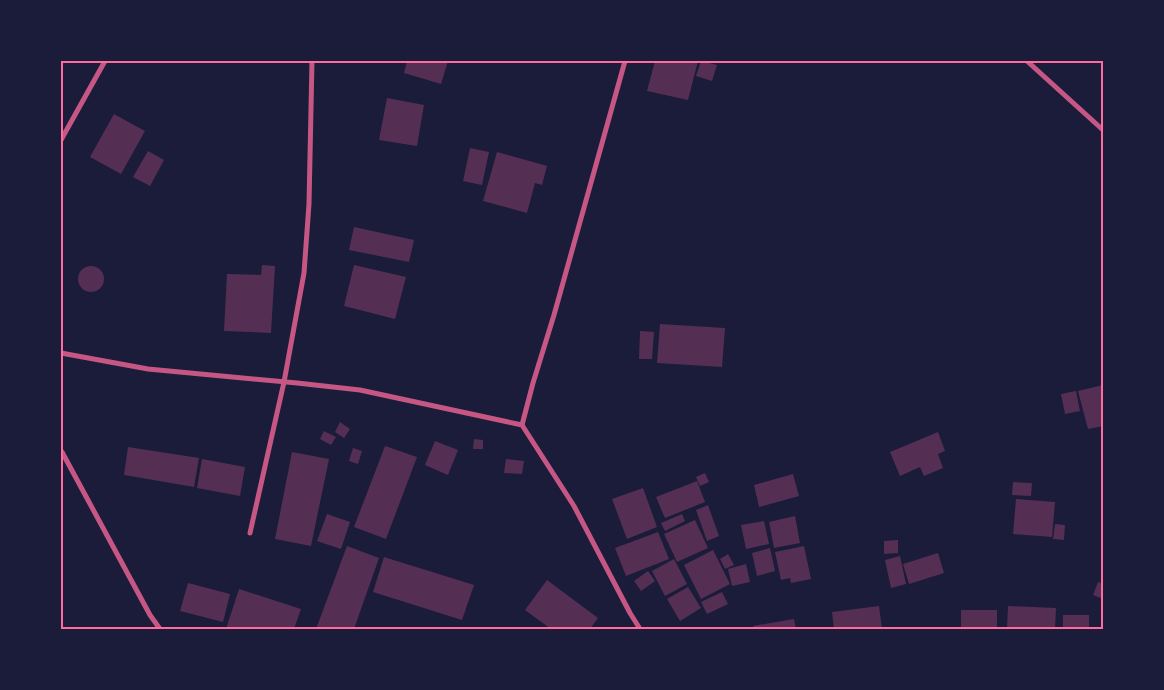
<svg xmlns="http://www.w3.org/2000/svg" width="1164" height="690" viewBox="0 0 1164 690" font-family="'Public Sans',sans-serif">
  <rect width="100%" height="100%" fill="#1b1b3a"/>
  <g fill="#542f53">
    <polygon points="407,61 448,61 441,84 404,73"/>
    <polygon points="655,61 698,61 688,100 647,91"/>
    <polygon points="701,61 717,65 712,81 696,76"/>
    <polygon points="387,98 424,105 417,146 379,140"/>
    <polygon points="114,114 145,131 121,174 90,157"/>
    <polygon points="470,148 489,152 482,185 463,181"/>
    <polygon points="148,151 164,160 150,186 133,177"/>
    <polygon points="497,152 547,166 542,185 535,183 527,213 483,201"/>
    <polygon points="354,227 414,240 409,262 349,250"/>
    <polygon points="262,265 275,266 271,333 224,331 227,274 261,275"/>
    <polygon points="354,265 406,277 395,319 344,306"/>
    <circle cx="91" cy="279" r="13"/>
    <polygon points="660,324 725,328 722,367 657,363"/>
    <polygon points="640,331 654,332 652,359 639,359"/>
    <polygon points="1103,385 1103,426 1088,429 1078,391"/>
    <polygon points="1076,391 1080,411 1065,414 1061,394"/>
    <polygon points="340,422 350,429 344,438 335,432"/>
    <polygon points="324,431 336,437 331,445 320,439"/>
    <polygon points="938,432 945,451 938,454 943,468 924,476 920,467 900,476 890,452"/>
    <polygon points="474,439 483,440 483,449 473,449"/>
    <polygon points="435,441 458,450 448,475 425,465"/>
    <polygon points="385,446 417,457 386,539 354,527"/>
    <polygon points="128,447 199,458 194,487 124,475"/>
    <polygon points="353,448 362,451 358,464 349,461"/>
    <polygon points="292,452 329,459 311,546 275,539"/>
    <polygon points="202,459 245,467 240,496 197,488"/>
    <polygon points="506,459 524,461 522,474 504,473"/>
    <polygon points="705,473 709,482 700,486 696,477"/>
    <polygon points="793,474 799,496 759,507 754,485"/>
    <polygon points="697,481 705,502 665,518 656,497"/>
    <polygon points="1013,482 1032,483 1031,496 1012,495"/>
    <polygon points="643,488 657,527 627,539 612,499"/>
    <polygon points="1016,499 1055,502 1052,537 1013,534"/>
    <polygon points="708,505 719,536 707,541 696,510"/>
    <polygon points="327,514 350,522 341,549 317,541"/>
    <polygon points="682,514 685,521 665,531 661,523"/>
    <polygon points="795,516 800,543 774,548 769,522"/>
    <polygon points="695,520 708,548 677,562 664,534"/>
    <polygon points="764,521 769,544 746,549 741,525"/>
    <polygon points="1055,524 1065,525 1064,540 1053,539"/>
    <polygon points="658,532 669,559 626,576 615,548"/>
    <polygon points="898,540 898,553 884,554 884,541"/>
    <polygon points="347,546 379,558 354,629 316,629"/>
    <polygon points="804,546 811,579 791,583 790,578 781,580 775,552"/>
    <polygon points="770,548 775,571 757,576 752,553"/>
    <polygon points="713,550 730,584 701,599 684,565"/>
    <polygon points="938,553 944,573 909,584 903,564"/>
    <polygon points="728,554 734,565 725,569 720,559"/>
    <polygon points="900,556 906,584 891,588 885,560"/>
    <polygon points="384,557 474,585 462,620 373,592"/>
    <polygon points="674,559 687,584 665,596 652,571"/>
    <polygon points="746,564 750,582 732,586 728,569"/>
    <polygon points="648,571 655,581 641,591 634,581"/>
    <polygon points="547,580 598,618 590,629 551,629 525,610"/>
    <polygon points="1098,582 1103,584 1103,599 1093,595"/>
    <polygon points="188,583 230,594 223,622 180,611"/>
    <polygon points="688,587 701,608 680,621 667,599"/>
    <polygon points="239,589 301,609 294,629 226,629"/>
    <polygon points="722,592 728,604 707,614 701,602"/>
    <polygon points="879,606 882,629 834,629 832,612"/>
    <polygon points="1008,606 1056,608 1055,629 1007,629"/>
    <rect x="961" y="610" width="36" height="19"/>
    <rect x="1063" y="615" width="26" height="14"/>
    <polygon points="794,619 796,629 754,629 753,626"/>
  </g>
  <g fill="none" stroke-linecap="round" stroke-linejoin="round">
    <g stroke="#c65784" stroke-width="5">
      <polyline points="1027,61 1103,130"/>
      <polyline points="61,140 105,61"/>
      <polyline points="61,353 148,369 297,383 360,390 522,425 574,506 630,613 640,629"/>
      <polyline points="522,425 533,383 554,315 625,61"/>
      <polyline points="62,452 150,615 160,629"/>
      <polyline points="250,533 284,382 304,273 309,204 312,61"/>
    </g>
  </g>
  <rect width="1164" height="690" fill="none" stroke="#1b1b3a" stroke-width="125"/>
  <rect x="62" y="62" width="1040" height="566" fill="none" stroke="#ff6b9d" stroke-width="2"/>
</svg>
